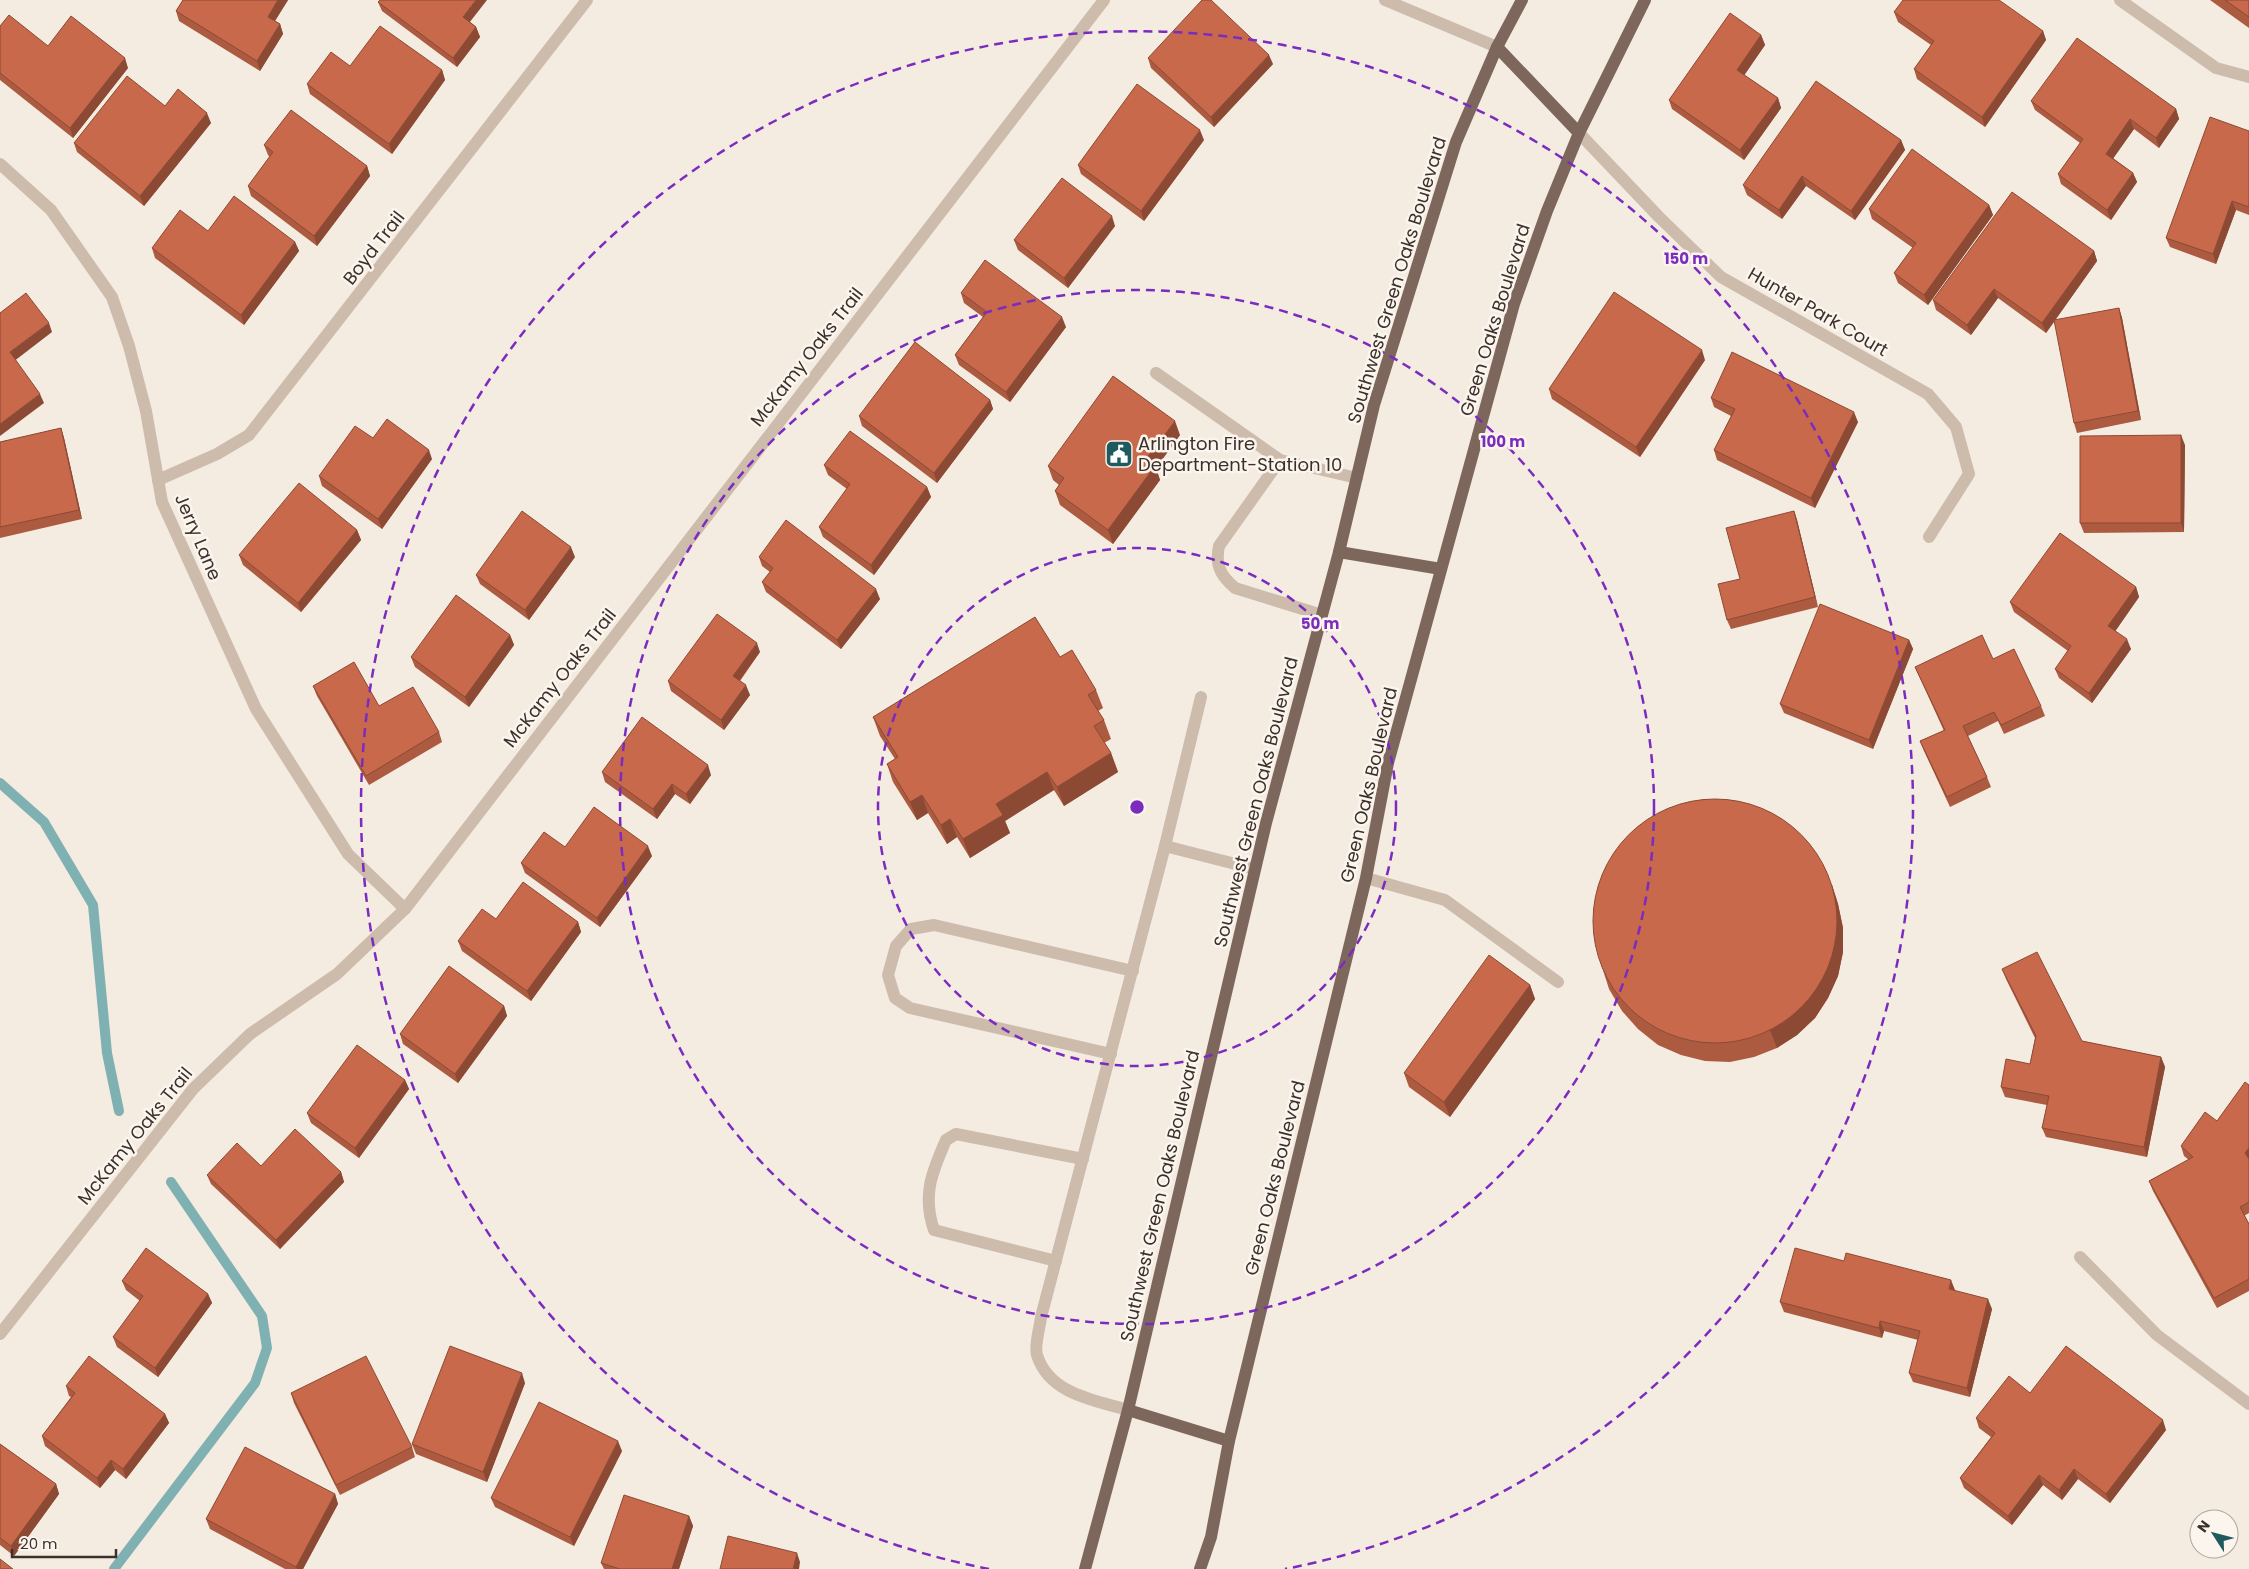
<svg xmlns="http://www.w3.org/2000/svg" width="2249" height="1569" viewBox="0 0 2249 1569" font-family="Poppins,sans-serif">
  <rect width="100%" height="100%" fill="#f4ebe1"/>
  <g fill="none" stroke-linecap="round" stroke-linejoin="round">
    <g stroke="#7fb0b2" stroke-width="10">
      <polyline points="0,783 44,822 93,905 107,1053 119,1111"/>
      <polyline points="114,1569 255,1383 267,1348 262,1316 171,1182"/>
    </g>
    <g stroke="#cdbbac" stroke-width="12">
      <polyline points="1385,0 1497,47"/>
      <polyline points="2120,0 2216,68 2249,77"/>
      <polyline points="1579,133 1659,217 1721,277 1928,394 1956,427 1969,474 1929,537"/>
      <polyline points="0,164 51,210 112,297 129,346 146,411 162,502 256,709 348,854 405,909"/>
      <polyline points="1156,373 1280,460 1357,478"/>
      <path d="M1280,460L1219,546C1215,565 1220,575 1235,588L1322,615"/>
      <polyline points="158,480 217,454 249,435 587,0"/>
      <polyline points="1165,846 1201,697"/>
      <polyline points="1366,878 1445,900 1558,982"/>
      <polyline points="1111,1054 910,1008 895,998 888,975 896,946 911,929 934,925 1133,971"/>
      <polyline points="2080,1257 2157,1335 2249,1404"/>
      <path d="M1056,1261L934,1230C922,1195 932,1172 946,1140L956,1134L1083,1159"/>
      <polyline points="0,1334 193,1089 250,1034 337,974 405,909 1104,0"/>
      <path d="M1128,1410C1094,1400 1049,1394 1037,1355C1034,1345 1040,1328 1041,1317L1165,846L1255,869"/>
    </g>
    <g stroke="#7d675c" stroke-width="12">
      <polyline points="1497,47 1579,133"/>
      <polyline points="1339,552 1441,569"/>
      <polyline points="1128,1410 1229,1441"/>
      <polyline points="1085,1569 1128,1410 1266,823 1339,552 1374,405 1456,142 1497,47 1522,0"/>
      <polyline points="1200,1569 1211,1537 1229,1441 1366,878 1388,763 1514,304 1547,211 1579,133 1645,0"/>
    </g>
  </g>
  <g fill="#ac5a40">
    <polygon points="183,0 288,0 275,21 280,24 283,34 260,71 179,21 176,11"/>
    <polygon points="2210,0 2249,0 2249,28"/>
    <polygon points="378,2 470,22 476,27 480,37 457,67 382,11"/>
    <polygon points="1894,12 2043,31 2046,40 1985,127 1917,79 1914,69 1931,45 1898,22"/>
    <polygon points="0,26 48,46 128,68 73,138 0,80"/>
    <polygon points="1761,35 1765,45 1744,75 1778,98 1781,108 1744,160 1672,109 1669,100"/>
    <polygon points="1148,58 1273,64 1214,127 1151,68"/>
    <polygon points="350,66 442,70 445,80 392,154 310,94 307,84"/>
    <polygon points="2031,101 2176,109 2179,119 2159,148 2134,129 2113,158 2133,173 2137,182 2111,220 2061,184 2058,174 2080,143 2035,110"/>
    <polygon points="165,106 211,123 144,206 77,152 74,143"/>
    <polygon points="2249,131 2249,215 2236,210 2216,264 2170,247 2166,238"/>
    <polygon points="1204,140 1144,221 1081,174 1078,165"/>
    <polygon points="1901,140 1905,150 1855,220 1806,186 1782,219 1747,195 1743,185"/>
    <polygon points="264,145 367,166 370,176 317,246 251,196 248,186 270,157 268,155"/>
    <polygon points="1989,205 1993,215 1928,305 1898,283 1894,273 1913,248 1872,219 1869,209"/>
    <polygon points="1115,226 1068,288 1018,250 1014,240"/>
    <polygon points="208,231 295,242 299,251 244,325 155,258 152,248"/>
    <polygon points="2094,251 2097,261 2046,333 1998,298 1971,335 1936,310 1933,300"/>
    <polygon points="961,293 1066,327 1010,402 959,365 955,355 983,317 964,303"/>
    <polygon points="2119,308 2122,318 2141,420 2077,433 2074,423"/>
    <polygon points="1705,360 1640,457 1552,399 1549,389"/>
    <polygon points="1711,398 1858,422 1815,508 1717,460 1714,450 1731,416 1714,407"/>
    <polygon points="990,400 993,409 937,483 862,426 859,416"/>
    <polygon points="61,428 64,438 82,519 0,538 0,442"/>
    <polygon points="1180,435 1156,468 1160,480 1113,544 1060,505 1055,491 1059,485 1053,480 1048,466"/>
    <polygon points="373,438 432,459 382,529 322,486 319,476"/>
    <polygon points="2185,445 2184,532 2084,533 2080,523"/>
    <polygon points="824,465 927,487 931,497 874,575 823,537 819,527 847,489 828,475"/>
    <polygon points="1794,511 1797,520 1818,607 1731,629 1727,620 1740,579"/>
    <polygon points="357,530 361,540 301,612 243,565 239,555"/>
    <polygon points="575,557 529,620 480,584 476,575"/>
    <polygon points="759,557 880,599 841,649 766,592 762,582 770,572 762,566"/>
    <polygon points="2136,587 2139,597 2115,631 2131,649 2092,703 2059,678 2055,669 2068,651 2014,612 2010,602"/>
    <polygon points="510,635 514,645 469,707 415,667 411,657"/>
    <polygon points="1909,640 1913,649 1873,749 1784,713 1780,704"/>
    <polygon points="760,652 740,681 750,695 724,730 671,691 668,681"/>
    <polygon points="1060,657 1096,690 1103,708 1098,711 1104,720 1111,739 1104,743 1111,753 1118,772 1064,806 1054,790 1005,821 1010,833 970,858 957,837 947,844 928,813 917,820 893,782 887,764 895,759 880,736 873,717"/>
    <polygon points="1993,659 2041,706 2045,716 2004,734 1998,721 1968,736 1987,777 1991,787 1950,807 1924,751 1920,741 1944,731 1919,676 1915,667"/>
    <polygon points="313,686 379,706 439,732 442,742 369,785 317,696"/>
    <polygon points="602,772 711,775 690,804 675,794 657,819 605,782"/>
    <polygon points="565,847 652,856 600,927 525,873 521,863"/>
    <polygon points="1832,885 1838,904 1843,928 1843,952 1838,976 1828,998 1815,1018 1797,1035 1777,1048 1754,1057 1730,1062 1705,1061 1681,1055 1658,1045 1638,1029 1622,1011 1609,989 1603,970"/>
    <polygon points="496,919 578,922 581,932 531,1001 462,951 458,941"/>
    <polygon points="2002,969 2082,1041 2161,1057 2165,1067 2147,1157 2046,1137 2042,1128 2047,1105 2005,1097 2001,1087 2030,1064 2035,1038 2006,979"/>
    <polygon points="1530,985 1535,999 1450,1117 1409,1087 1404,1073"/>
    <polygon points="504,1006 507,1016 458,1083 403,1044 400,1034"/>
    <polygon points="405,1080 409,1089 359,1158 311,1123 307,1113"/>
    <polygon points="2249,1085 2249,1213 2244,1216 2249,1224 2249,1291 2217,1308 2153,1191 2149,1181 2189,1160 2184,1156 2181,1146 2217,1121"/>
    <polygon points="261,1166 341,1172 344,1182 280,1249 211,1184 207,1175"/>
    <polygon points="122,1281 208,1294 212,1303 158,1377 117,1347 113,1337 140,1301 126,1290"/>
    <polygon points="1955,1291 1992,1309 1970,1397 1913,1382 1909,1373 1918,1340 1884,1331 1882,1338 1784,1312 1780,1302"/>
    <polygon points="525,1383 487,1482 416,1454 412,1444"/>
    <polygon points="66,1386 165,1414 169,1423 126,1479 115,1470 100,1488 45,1446 42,1436 71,1397 69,1396"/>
    <polygon points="291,1393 412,1447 415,1457 340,1495 294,1403"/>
    <polygon points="2030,1393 2166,1430 2110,1503 2078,1479 2062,1500 2043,1485 2012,1525 1964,1488 1960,1478 1991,1437 1979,1428 1976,1418"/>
    <polygon points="0,1444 56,1484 59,1494 14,1556 0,1545"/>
    <polygon points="622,1451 574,1546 495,1507 491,1498"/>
    <polygon points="335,1494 338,1504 303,1569 285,1569 210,1529 206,1519"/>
    <polygon points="689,1516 693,1526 679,1569 604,1569 601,1563"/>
  </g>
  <g fill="#8c4a34">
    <polygon points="278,0 288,0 271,27 268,17"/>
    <polygon points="476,0 487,0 466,27 463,17"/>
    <polygon points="280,24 283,34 260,71 257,61"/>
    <polygon points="476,27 480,37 457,67 453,58"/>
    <polygon points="2043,31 2046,40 1985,127 1982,117"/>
    <polygon points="1761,35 1765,45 1741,80 1737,70"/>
    <polygon points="1269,55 1273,64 1214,127 1211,117"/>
    <polygon points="125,58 128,68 73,138 70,128"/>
    <polygon points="442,70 445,80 392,154 389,144"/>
    <polygon points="1778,98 1781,108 1744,160 1740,150"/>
    <polygon points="2176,109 2179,119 2159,148 2156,138"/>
    <polygon points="207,113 211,123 144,206 140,196"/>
    <polygon points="2130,119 2134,129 2110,163 2106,154"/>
    <polygon points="1200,130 1204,140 1144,221 1141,211"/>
    <polygon points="1901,140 1905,150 1855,220 1851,211"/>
    <polygon points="367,166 370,176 317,246 314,236"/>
    <polygon points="2133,173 2137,182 2111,220 2107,210"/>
    <polygon points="1802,176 1806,186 1782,219 1779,210"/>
    <polygon points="2232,201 2236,210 2216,264 2213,254"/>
    <polygon points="1989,205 1993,215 1928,305 1924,295"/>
    <polygon points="1112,216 1115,226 1068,288 1064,278"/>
    <polygon points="295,242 299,251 244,325 241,315"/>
    <polygon points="2094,251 2097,261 2046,333 2042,323"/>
    <polygon points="1994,289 1998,298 1971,335 1967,325"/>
    <polygon points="2119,308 2122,318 2141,420 2138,411"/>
    <polygon points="1062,317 1066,327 1010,402 1006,392"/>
    <polygon points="49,323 52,332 13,362 10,352"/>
    <polygon points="1702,350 1705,360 1640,457 1636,447"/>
    <polygon points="40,394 44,403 0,436 0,424"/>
    <polygon points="990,400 993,409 937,483 934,473"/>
    <polygon points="1854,412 1858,422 1815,508 1811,498"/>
    <polygon points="1175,421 1180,435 1156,468 1160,480 1113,544 1108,530 1146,459"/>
    <polygon points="61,428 64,438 82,519 79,510"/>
    <polygon points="2181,435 2185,445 2184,532 2181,523"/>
    <polygon points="429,450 432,459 382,529 378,519"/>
    <polygon points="927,487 931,497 874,575 871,565"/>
    <polygon points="1794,511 1797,520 1818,607 1815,597"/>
    <polygon points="357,530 361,540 301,612 298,603"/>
    <polygon points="571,547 575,557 529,620 525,610"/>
    <polygon points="2136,587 2139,597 2112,636 2108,626"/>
    <polygon points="876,589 880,599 841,649 837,640"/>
    <polygon points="510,635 514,645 469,707 465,697"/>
    <polygon points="2127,639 2131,649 2092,703 2089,693"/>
    <polygon points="1909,640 1913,649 1873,749 1869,740"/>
    <polygon points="757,643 760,652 736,685 733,676"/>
    <polygon points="746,685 750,695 724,730 721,720"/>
    <polygon points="1111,753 1118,772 1064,806 1057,787"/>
    <polygon points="708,765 711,775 690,804 686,794"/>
    <polygon points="1047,772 1054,790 1005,821 1010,833 970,858 963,839 996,804"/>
    <polygon points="672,784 675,794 657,819 653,809"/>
    <polygon points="922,795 928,813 917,820 910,802"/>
    <polygon points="950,819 957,837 947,844 941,825"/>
    <polygon points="648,846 652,856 600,927 597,918"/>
    <polygon points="1832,885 1838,904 1843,928 1843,952 1838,976 1828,998 1815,1018 1797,1035 1777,1048 1770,1030"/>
    <polygon points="578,922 581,932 531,1001 527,991"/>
    <polygon points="1530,985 1535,999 1450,1117 1444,1102"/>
    <polygon points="504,1006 507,1016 458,1083 455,1074"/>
    <polygon points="2161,1057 2165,1067 2147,1157 2144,1147"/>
    <polygon points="405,1080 409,1089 359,1158 355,1148"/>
    <polygon points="2249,1148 2249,1162 2245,1153"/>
    <polygon points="341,1172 344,1182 280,1249 276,1240"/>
    <polygon points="1951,1280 1955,1290 1953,1299 1949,1289"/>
    <polygon points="208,1294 212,1303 158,1377 155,1368"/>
    <polygon points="1988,1299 1992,1309 1970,1397 1967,1388"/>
    <polygon points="1880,1321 1884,1331 1882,1338 1879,1328"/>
    <polygon points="522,1373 525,1383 487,1482 483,1472"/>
    <polygon points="165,1414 169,1423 126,1479 123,1469"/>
    <polygon points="2163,1420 2166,1430 2110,1503 2106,1494"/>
    <polygon points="618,1441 622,1451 574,1546 570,1537"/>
    <polygon points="111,1460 115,1470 100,1488 97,1478"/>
    <polygon points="2074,1469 2078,1479 2062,1500 2059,1490"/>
    <polygon points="2039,1475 2043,1485 2012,1525 2008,1516"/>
    <polygon points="56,1484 59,1494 14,1556 11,1546"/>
    <polygon points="335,1494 338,1504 303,1569 297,1569 296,1567"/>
    <polygon points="689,1516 693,1526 679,1569 672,1569"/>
    <polygon points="797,1553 800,1562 799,1569 793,1569"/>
  </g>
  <g fill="#c8694b" stroke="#8c4a34">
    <polygon points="183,0 278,0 268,17 280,24 257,61 176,11"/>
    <polygon points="380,0 476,0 463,17 476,27 453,58 378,2"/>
    <polygon points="1202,0 1211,0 1269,55 1211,117 1148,58"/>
    <polygon points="1903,0 1999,0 2043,31 1982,117 1914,69 1934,41 1894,12"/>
    <polygon points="2225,0 2249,0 2249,17"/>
    <polygon points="1730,13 1761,35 1737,70 1778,98 1740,150 1669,100"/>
    <polygon points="9,15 48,46 71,16 125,58 70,128 0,73 0,26"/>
    <polygon points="380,26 442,70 389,144 307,84 331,52 350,66"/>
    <polygon points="2077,38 2176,109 2156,138 2130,119 2106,154 2133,173 2107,210 2058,174 2083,139 2031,101"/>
    <polygon points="127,76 165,106 178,89 207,113 140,196 74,143"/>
    <polygon points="1816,81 1901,140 1851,211 1802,176 1779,210 1743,185"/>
    <polygon points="1137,84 1200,130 1141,211 1078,165"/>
    <polygon points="291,110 367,166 314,236 248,186 273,152 264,145"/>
    <polygon points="2210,117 2249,131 2249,207 2232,201 2213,254 2166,238"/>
    <polygon points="1912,149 1989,205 1924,295 1894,273 1916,243 1869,209"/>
    <polygon points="1062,178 1112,216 1064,278 1014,240"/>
    <polygon points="2012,192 2094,251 2042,323 1994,289 1967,325 1933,300"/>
    <polygon points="234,196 295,242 241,315 152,248 180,210 208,231"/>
    <polygon points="985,260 1062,317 1006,392 955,355 987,312 961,293"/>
    <polygon points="1614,292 1702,350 1636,447 1549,389"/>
    <polygon points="26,293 49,323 10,352 40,394 0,424 0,313"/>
    <polygon points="2119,308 2138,411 2074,423 2054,320"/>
    <polygon points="915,342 990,400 934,473 859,416"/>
    <polygon points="1732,352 1854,412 1811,498 1714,450 1735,409 1711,398"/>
    <polygon points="1113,376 1175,421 1146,459 1155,466 1108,530 1055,491 1064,478 1048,466"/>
    <polygon points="387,419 429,450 378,519 319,476 355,426 373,438"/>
    <polygon points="61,428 79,510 0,527 0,442"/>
    <polygon points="850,431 927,487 871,565 819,527 850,484 824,465"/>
    <polygon points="2181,435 2181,523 2080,523 2080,436"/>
    <polygon points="299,483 357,530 298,603 239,555"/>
    <polygon points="522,511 571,547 525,610 476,575"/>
    <polygon points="1794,511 1815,597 1727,620 1718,584 1740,579 1726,528"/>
    <polygon points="786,520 876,589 837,640 762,582 773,568 759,557"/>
    <polygon points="2060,533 2136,587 2108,626 2127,639 2089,693 2055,669 2071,646 2010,602"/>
    <polygon points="456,595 510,635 465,697 411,657"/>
    <polygon points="1820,604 1909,640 1869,740 1780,704"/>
    <polygon points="717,614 757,643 733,676 746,685 721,720 668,681"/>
    <polygon points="1035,617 1060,657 1072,650 1096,690 1088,695 1104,720 1094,726 1111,753 1057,787 1047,772 996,804 1003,815 963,839 950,819 941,825 922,795 910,802 887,764 898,757 873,717"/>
    <polygon points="1982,635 1993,659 2014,649 2041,706 2001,725 1994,712 1963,726 1987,777 1947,797 1920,741 1945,730 1915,667"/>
    <polygon points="354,662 379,706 413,687 439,732 366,776 313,686"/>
    <polygon points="642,717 708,765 686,794 672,784 653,809 602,772"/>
    <circle cx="1715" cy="921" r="122"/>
    <polygon points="594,807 648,846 597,918 521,863 544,832 565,847"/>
    <polygon points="523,882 578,922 527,991 458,941 482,909 496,919"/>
    <polygon points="2037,952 2082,1041 2161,1057 2144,1147 2042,1128 2049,1096 2001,1087 2006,1059 2030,1064 2036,1036 2002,969"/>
    <polygon points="1489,955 1530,985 1444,1102 1404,1073"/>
    <polygon points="449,966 504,1006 455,1074 400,1034"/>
    <polygon points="357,1045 405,1080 355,1148 307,1113"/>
    <polygon points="2245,1082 2249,1085 2249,1148 2245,1153 2249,1159 2249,1202 2240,1207 2249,1224 2249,1279 2214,1298 2149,1181 2193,1157 2181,1146 2205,1112 2217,1121"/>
    <polygon points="295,1129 341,1172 276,1240 207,1175 237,1143 261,1166"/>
    <polygon points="146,1248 208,1294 155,1368 113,1337 143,1296 122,1281"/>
    <polygon points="1795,1248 1844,1261 1846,1253 1951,1280 1949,1289 1988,1299 1967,1388 1909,1373 1920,1331 1880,1321 1879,1328 1780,1302"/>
    <polygon points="450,1346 522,1373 483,1472 412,1444"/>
    <polygon points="2066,1346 2163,1420 2106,1494 2074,1469 2059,1490 2039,1475 2008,1516 1960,1478 1995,1433 1976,1418 2009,1376 2030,1393"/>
    <polygon points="89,1356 165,1414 123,1469 111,1460 97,1478 42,1436 75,1393 66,1386"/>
    <polygon points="366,1356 412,1447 336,1485 291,1393"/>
    <polygon points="539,1402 618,1441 570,1537 491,1498"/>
    <polygon points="0,1444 56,1484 11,1546 0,1538"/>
    <polygon points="245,1447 335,1494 296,1567 206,1519"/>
    <polygon points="624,1495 689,1516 672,1569 620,1569 601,1563"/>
    <polygon points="728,1536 797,1553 793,1569 720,1569"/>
    <polygon points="0,1559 13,1569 0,1569"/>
  </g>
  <g fill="none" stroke="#7b2cbf" stroke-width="2.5" stroke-dasharray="9 6">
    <circle cx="1137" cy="807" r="259"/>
    <circle cx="1137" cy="807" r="517"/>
    <path d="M989 1569A776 776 0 1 1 1285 1569"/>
  </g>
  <defs>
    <g id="civic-square" transform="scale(1.4375)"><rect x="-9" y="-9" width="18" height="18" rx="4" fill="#1f5a5e" stroke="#fbf5ee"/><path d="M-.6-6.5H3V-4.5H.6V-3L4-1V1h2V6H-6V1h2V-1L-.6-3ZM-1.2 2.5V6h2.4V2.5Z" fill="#fff"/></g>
  </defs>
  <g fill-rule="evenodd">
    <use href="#civic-square" x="1119" y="454"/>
  </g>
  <g text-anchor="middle" stroke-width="5" stroke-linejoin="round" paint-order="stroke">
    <g font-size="18" fill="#3b302b" stroke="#fbf5ee">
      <text transform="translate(374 248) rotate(-52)" y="6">Boyd Trail</text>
      <text transform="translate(1397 280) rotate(-73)" y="6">Southwest Green Oaks Boulevard</text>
      <text transform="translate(1818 312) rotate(30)" y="6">Hunter Park Court</text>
      <text transform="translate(1495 320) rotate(-73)" y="6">Green Oaks Boulevard</text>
      <text transform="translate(807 357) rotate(-52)" y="6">McKamy Oaks Trail</text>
      <text transform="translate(198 537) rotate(67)" y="6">Jerry Lane</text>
      <text transform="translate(560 678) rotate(-52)" y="6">McKamy Oaks Trail</text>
      <text transform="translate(1369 785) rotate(-77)" y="6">Green Oaks Boulevard</text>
      <text transform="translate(1256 802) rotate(-76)" y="6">Southwest Green Oaks Boulevard</text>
      <text transform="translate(135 1136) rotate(-51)" y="6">McKamy Oaks Trail</text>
      <text transform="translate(1275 1178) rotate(-76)" y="6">Green Oaks Boulevard</text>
      <text transform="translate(1160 1196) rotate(-77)" y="6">Southwest Green Oaks Boulevard</text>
    </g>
    <g font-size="18" fill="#3b302b" stroke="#fbf5ee" text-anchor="start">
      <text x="1138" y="450">Arlington Fire<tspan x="1138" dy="21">Department-Station 10</tspan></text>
    </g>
  </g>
  <circle cx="1137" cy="807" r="8" fill="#7b2cbf" stroke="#fbf5ee" stroke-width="2.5"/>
  <g font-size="15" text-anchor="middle" font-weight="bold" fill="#7b2cbf" stroke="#fbf5ee" stroke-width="5" stroke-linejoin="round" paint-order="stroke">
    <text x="1686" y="264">150 m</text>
    <text x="1503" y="447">100 m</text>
    <text x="1320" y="629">50 m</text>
  </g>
  <g transform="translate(2214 1534) rotate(306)"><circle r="24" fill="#fbf5ee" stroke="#aea6a0"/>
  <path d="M0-4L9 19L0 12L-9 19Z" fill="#1f5a5e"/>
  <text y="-8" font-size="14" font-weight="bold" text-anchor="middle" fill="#3b302b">N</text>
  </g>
  <path d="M12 1549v8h104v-8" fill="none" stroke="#3b302b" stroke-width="2.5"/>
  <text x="20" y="1549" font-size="15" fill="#3b302b" stroke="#fbf5ee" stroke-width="4" paint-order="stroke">20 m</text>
</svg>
